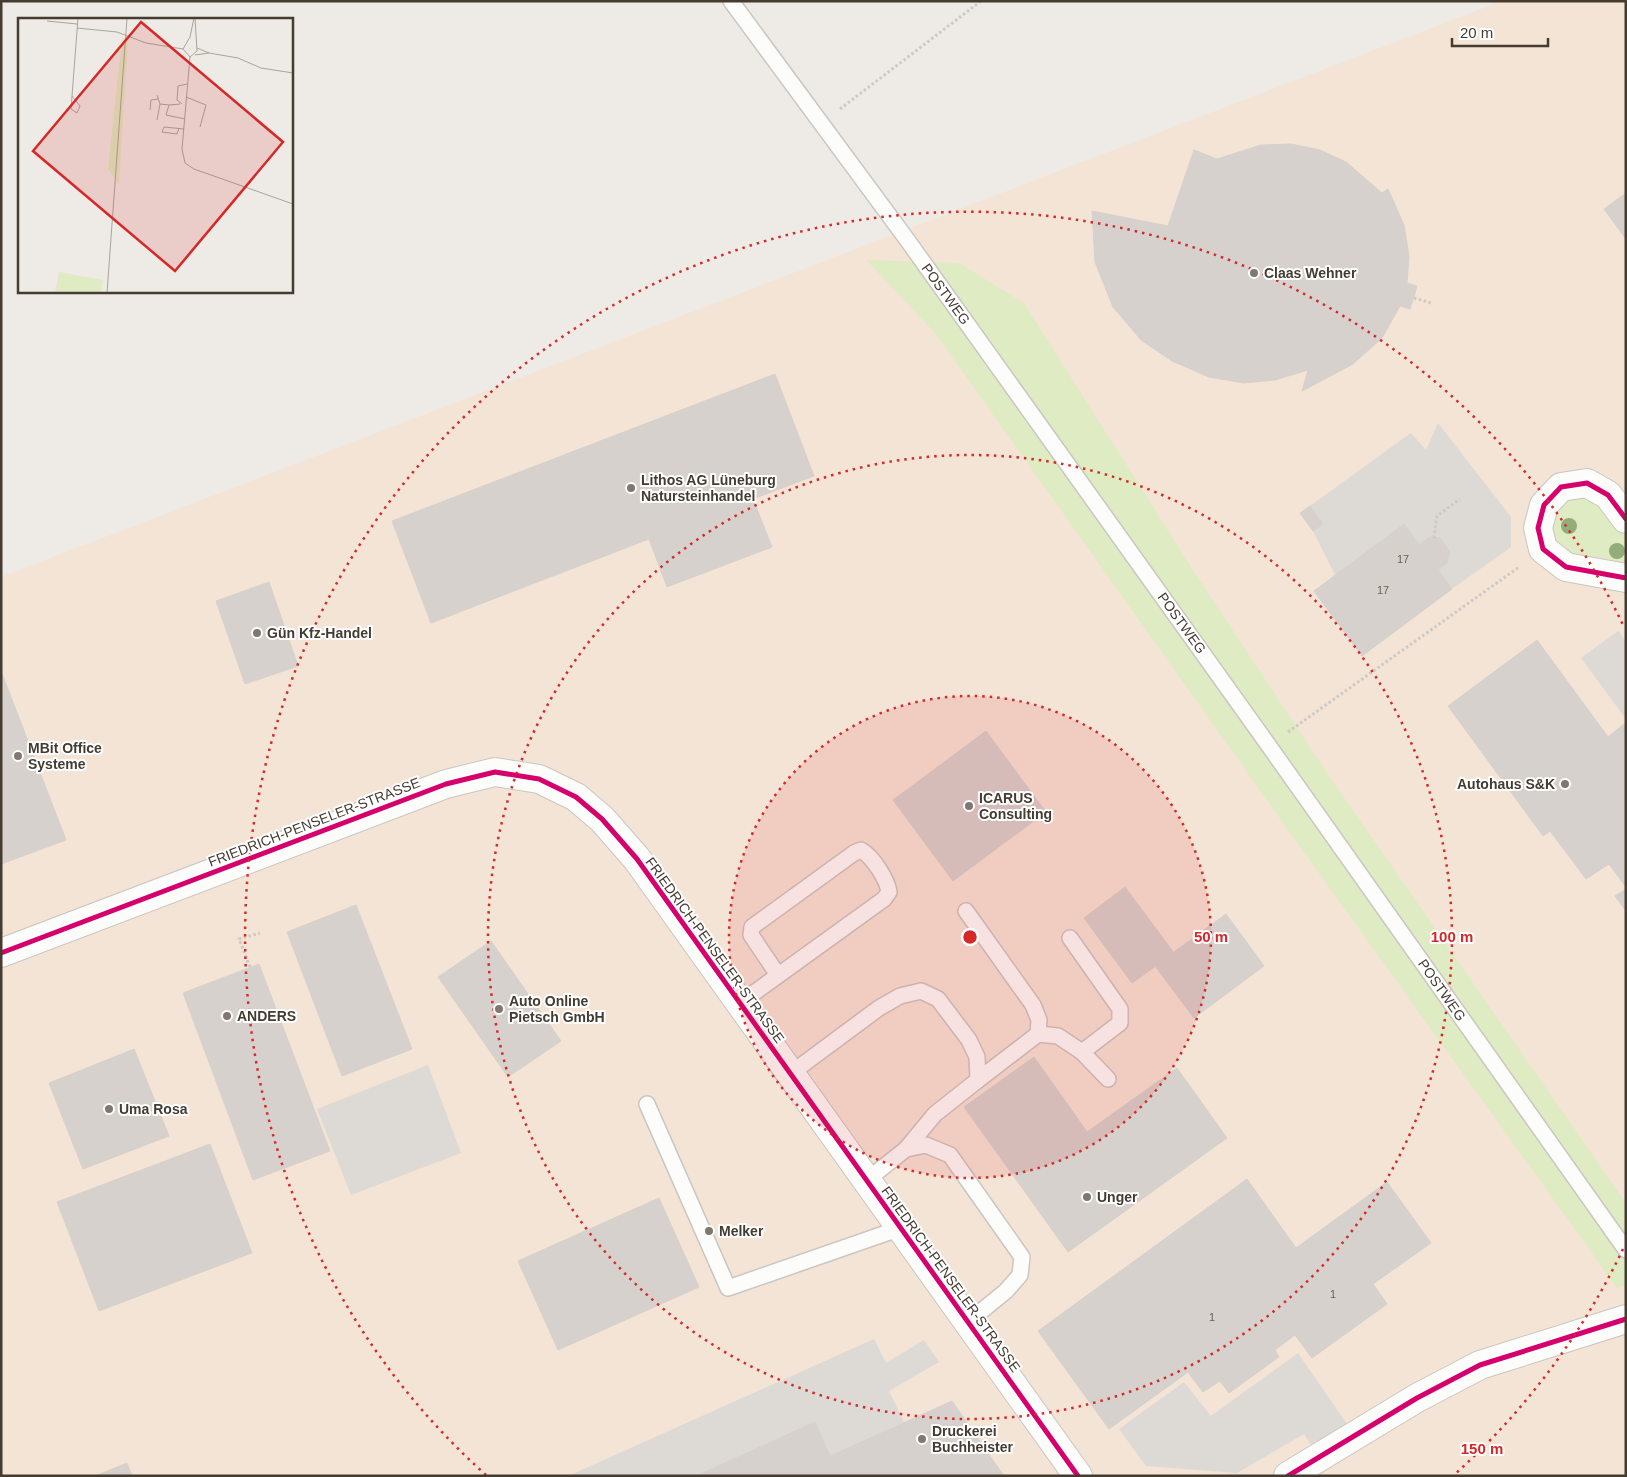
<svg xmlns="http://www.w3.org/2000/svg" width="1627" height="1477" viewBox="0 0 1627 1477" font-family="Arial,sans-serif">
  <rect width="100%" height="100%" fill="#eeeae5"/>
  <polygon fill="#f4e4d5" points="1502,1 1626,1 1626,1476 1,1476 1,577"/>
  <g fill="#dfebc2">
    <polygon points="866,260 959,263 1024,303 1193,570 1325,770 1626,1203 1626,1285 1617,1288 1303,851 935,333"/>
    <polygon points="1587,483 1626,519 1626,578 1543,549 1544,506"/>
  </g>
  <g fill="#ddd9d5">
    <polygon points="1438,423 1511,517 1511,547 1452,589 1438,570 1447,563 1450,552 1440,538 1429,537 1419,545 1404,525 1335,575 1313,531 1323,524 1310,506 1411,433 1426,450"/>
    <polygon points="1618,631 1626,641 1626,719 1581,658"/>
    <polygon points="428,1065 461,1153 351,1195 317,1109"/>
    <polygon points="874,1339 886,1363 924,1340 939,1362 889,1391 904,1422 830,1456 815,1422 696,1476 568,1476"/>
    <polygon points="1298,1353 1349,1427 1314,1449 1304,1434 1237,1473 1146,1466 1119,1429 1184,1382 1211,1416"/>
  </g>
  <g fill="#d6d1cc" stroke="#d6d1cb">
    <polygon points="1291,144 1320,150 1346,162 1382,193 1388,189 1404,225 1409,256 1407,283 1417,286 1410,309 1400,306 1382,338 1353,364 1302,391 1308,370 1275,380 1244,383 1209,377 1172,361 1141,340 1113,307 1095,262 1092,211 1168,226 1194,150 1217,159 1261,145"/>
    <polygon points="1626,193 1626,239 1604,209"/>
    <polygon points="775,374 814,476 753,499 772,547 667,587 649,539 431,623 392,521"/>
    <polygon points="1310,506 1323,524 1313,531 1300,513"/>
    <polygon points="1404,524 1419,545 1429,537 1440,538 1450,552 1447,563 1438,570 1452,589 1362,656 1314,591"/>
    <polygon points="269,582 298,666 245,684 216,601"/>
    <polygon points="1537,640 1608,737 1624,724 1626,727 1626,887 1609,864 1586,879 1550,831 1543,836 1448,706"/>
    <polygon points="1,671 66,840 1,864"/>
    <polygon points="986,731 1046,812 953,881 893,800"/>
    <polygon points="1125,887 1174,953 1132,983 1084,918"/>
    <polygon points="1626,889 1626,911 1615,896"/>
    <polygon points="356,905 412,1049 342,1076 287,932"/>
    <polygon points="1226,914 1264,966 1194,1018 1155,966"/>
    <polygon points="491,941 561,1041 508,1077 438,977"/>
    <polygon points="259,964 330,1151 253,1180 183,993"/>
    <polygon points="134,1049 169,1136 83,1169 49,1083"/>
    <polygon points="1034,1057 1087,1132 1177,1068 1227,1138 1068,1252 964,1107"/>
    <polygon points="210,1144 252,1253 99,1311 57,1202"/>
    <polygon points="1247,1179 1296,1248 1387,1182 1431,1243 1373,1284 1387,1304 1312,1358 1295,1335 1275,1350 1279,1357 1229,1393 1220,1381 1203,1392 1188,1372 1109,1429 1038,1331"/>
    <polygon points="659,1198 699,1287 558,1350 518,1261"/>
    <polygon points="952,1401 1004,1476 696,1476 815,1422 830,1456"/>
    <polygon points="127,1463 132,1476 95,1476"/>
  </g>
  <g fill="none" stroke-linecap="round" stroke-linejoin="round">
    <g stroke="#cac6c1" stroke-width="18">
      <g id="lane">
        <polyline points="731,1 908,241 1269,746 1626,1250"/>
        <polyline points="966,911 1033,1005 1039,1020 1038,1034"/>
        <polyline points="1070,938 1120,1009 1120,1023 1082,1052"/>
        <path d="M740,1003L884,899L889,892C887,879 873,857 861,850L854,853L752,927L751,935L778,975"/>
        <polyline points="790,1074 879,1008 900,996 921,991 938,999 969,1040 977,1057 978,1080 935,1114 906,1149"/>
        <polyline points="978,1080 1038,1034 1058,1036 1082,1052 1108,1079"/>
        <polyline points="647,1104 728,1288 901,1228"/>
        <polyline points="867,1180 906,1149 926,1145 950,1155 1022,1257 1020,1275 1006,1291 968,1322"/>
      </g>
    </g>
    <g stroke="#cac6c1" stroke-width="30">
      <g id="street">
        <polyline points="1626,519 1608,495 1587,483 1561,487 1544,505 1538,528 1543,549 1566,567 1626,578"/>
        <polyline points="1,953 446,784 495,772 539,779 576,797 602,819 637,859 1078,1476"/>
        <polyline points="1288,1476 1417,1398 1480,1365 1626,1319"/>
      </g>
    </g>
    <g stroke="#cdc9c5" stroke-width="3" stroke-dasharray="2.5 2.5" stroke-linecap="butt">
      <polyline points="840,109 981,1"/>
      <polyline points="1414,298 1431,303"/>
      <polyline points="1434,538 1437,516 1460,499"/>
      <polyline points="1288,732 1519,567"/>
      <polyline points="250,967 239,939 260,933"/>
    </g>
    <use href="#lane" stroke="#fcfcfb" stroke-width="15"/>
    <use href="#street" stroke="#fcfcfb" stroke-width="28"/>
    <g stroke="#fff" stroke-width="8">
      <g id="cycleway">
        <polyline points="1626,519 1608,495 1587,483 1561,487 1544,505 1538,528 1543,549 1566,567 1626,578"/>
        <polyline points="1,953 446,784 495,772 539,779 576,797 602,819 637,859 1078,1476"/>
        <polyline points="1288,1476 1417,1398 1480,1365 1626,1319"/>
      </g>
    </g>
    <use href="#cycleway" stroke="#d6006c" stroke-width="5"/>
  </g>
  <g fill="#94ac79">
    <circle cx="1569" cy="526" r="8"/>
    <circle cx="1617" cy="551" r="8"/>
  </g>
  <circle cx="970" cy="937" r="241" fill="#d62828" fill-opacity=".12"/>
  <g fill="none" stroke="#d62828" stroke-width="2.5" stroke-dasharray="2.5 5">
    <circle cx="970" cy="937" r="241"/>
    <circle cx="970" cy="937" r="482"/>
    <path d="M1623 1249A724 724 0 0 1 1454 1475M486 1475A724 724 0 1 1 1623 625"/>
  </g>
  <g fill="#807870" stroke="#fff" stroke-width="2">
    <circle cx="1254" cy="273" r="5"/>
    <circle cx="631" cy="488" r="5"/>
    <circle cx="257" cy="633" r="5"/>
    <circle cx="18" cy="756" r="5"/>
    <circle cx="1565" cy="784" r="5"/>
    <circle cx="969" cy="806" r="5"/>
    <circle cx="499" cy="1009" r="5"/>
    <circle cx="227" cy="1016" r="5"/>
    <circle cx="109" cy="1109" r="5"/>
    <circle cx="1087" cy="1197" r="5"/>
    <circle cx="709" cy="1231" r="5"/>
    <circle cx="922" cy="1439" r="5"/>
  </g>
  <g text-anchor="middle" stroke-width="4" stroke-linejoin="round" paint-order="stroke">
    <g font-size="11" fill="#6a6259">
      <text x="1403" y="563">17</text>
      <text x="1383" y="594">17</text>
      <text x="1333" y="1298">1</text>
      <text x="1212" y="1321">1</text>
    </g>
    <g font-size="14" font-weight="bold" fill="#443b31" stroke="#fff" text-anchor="start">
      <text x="1264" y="278">Claas Wehner</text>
      <text x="641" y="485">Lithos AG Lüneburg<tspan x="641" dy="16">Natursteinhandel</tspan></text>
      <text x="267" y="638">Gün Kfz-Handel</text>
      <text x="28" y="753">MBit Office<tspan x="28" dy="16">Systeme</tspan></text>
      <text x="1555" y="789" text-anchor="end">Autohaus S&amp;K</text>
      <text x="979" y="803">ICARUS<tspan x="979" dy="16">Consulting</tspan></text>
      <text x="509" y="1006">Auto Online<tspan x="509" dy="16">Pietsch GmbH</tspan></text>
      <text x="237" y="1021">ANDERS</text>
      <text x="119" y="1114">Uma Rosa</text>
      <text x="1097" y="1202">Unger</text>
      <text x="719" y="1236">Melker</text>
      <text x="932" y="1436">Druckerei<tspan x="932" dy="16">Buchheister</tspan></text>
    </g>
    <g font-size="14" fill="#443b31" stroke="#fff">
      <text transform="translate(946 294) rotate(54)" y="5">POSTWEG</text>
      <text transform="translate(1182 623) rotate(54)" y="5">POSTWEG</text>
      <text transform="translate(314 822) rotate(-21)" y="5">FRIEDRICH-PENSELER-STRASSE</text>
      <text transform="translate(715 950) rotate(54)" y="5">FRIEDRICH-PENSELER-STRASSE</text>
      <text transform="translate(1442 990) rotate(55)" y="5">POSTWEG</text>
      <text transform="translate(951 1279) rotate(54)" y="5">FRIEDRICH-PENSELER-STRASSE</text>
    </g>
  </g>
  <g transform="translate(18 18)">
    <rect width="275" height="275" fill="#eeeae5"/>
    <path d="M104,19L110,22L101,166L90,151ZM41,254L85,262L83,275H37Z" fill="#dfebc2"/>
    <path fill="none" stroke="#aaa49d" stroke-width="1" d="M176,0L172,19L165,31L172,39L179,33L177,0M29,3L59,6M59,10L99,14L128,25L165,31M191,35L220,40L243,50L275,55M177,37L191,35L179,30M172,39L164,131L167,145L176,151L275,186M139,77L142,86L151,87M54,78L62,88L59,95L53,91L60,0M168,79L188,87L182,109M162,86L151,87L148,97L167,101M164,86L159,82L160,68L169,66M132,92L133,82L140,81M139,102L142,86M161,110L159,116L144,114L146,109L166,111M89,275L109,0"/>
    <path fill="#d62828" fill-opacity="0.15" stroke="#d62828" stroke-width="2.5" d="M123,4L265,124L157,253L15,133Z"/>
    <rect width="275" height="275" fill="none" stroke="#443b31" stroke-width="2.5"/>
  </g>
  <circle cx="970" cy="937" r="8" fill="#d62828" stroke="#fff" stroke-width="2.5"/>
  <g font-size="15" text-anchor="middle" font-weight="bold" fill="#d62828" stroke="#fff" stroke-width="4" stroke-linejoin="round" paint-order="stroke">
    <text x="1211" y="942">50 m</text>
    <text x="1452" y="942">100 m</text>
    <text x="1482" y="1454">150 m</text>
  </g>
  <rect width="1627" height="1477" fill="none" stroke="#443b31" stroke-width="5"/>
  <path d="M1452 38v8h96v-8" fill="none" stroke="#443b31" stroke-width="2.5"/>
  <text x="1460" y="38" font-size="15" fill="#443b31" stroke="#ffffff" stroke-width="4" paint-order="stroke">20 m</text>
</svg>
